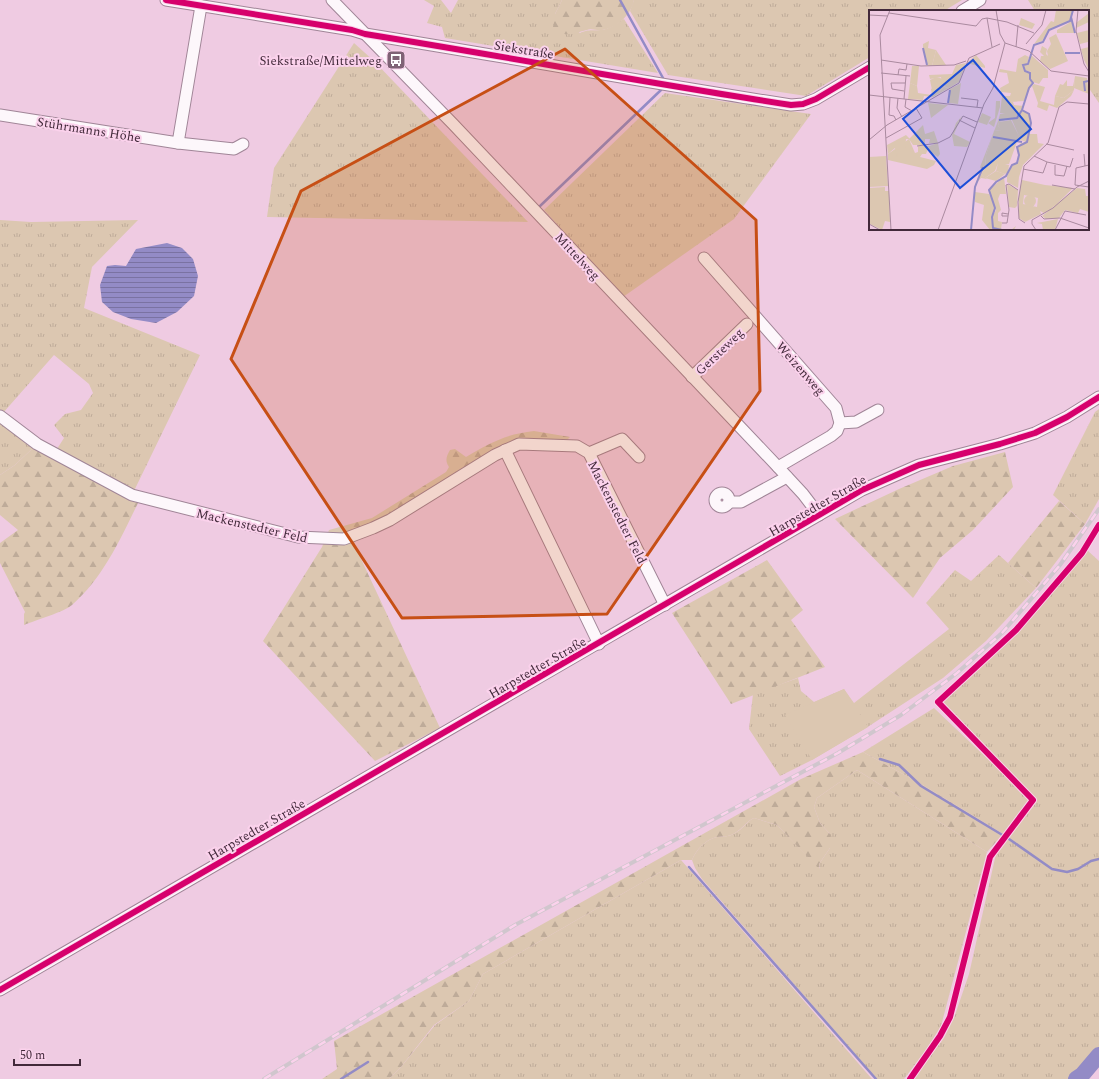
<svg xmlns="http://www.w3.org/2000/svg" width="1099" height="1079" viewBox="0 0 1099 1079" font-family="Spectral,serif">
  <defs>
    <pattern id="grass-tufts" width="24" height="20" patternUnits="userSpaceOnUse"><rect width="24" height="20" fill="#dcc7b1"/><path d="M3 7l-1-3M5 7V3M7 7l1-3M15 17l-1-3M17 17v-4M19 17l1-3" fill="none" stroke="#beab99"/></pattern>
    <pattern id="forest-firs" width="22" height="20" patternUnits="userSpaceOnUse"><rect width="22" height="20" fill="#dcc7b1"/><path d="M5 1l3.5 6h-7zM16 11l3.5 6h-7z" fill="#beab99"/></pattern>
    <pattern id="water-rules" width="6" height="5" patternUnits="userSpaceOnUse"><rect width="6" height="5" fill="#938bc6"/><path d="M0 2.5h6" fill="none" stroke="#7a72a2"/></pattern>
  </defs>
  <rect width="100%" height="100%" fill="#efcbe2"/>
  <g fill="url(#grass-tufts)">
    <path d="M424,0H441L451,13L458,0H562L555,14L580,33C588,29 593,31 601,30C610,29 617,23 624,19L658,73L445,38L442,27L427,23L434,6Z"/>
    <polygon points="634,0 962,0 944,11 870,11 870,57 806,96 668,75 630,11"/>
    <polygon points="1028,0 1099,0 1099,103 1088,87 1088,11 1035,11"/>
    <polygon points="354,43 374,61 528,222 267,217 274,168"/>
    <polygon points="665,93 811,114 734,219 623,297 544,210"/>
    <polygon points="0,220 31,222 138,220 92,267 84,308 200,355 133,493 55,452 64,438 54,425 65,414 81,410 93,393 89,384 54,355 3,413 0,411"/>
    <polygon points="1099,409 1099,499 1085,524 1053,495 1095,412"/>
    <polygon points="0,422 34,447 15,465 0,475"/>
    <polygon points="1087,550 1099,561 1099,1049 1077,1072 1068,1079 913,1079 944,1038 954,1018 969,974 998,845 1035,802 1034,797 941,702 1012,639 1038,610"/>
    <polygon points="999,555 1036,588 986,641 943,678 866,728 812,760 780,776 749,729 753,694 798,678 801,691 814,702 844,689 854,703 949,629 926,603 955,570 971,581"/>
    <polygon points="934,708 1029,798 1031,803 1003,834 921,784 863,752"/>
    <path d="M857,770L987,852L941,1026L926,1050L904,1079H877L702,879L695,868L692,860C696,850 706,839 717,837C724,836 729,837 735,833C743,829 747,821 754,818L777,825L820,869L819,864L830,848V834L820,823L814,807L817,798Z"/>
    <polygon points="681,860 872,1079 389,1079 401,1067 435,1025 469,1001 483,974"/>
  </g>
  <g fill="url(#forest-firs)">
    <path d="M562,0H634C631,15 617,28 602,30C597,31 591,28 587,30C575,33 562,39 553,27L555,14Z"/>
    <path d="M534,431L570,437L564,443L519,442L421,500L353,534L355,546L440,728L375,761L263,641L322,547L329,530L372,518L446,472L449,467C445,461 446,457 450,450L455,449L466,457C490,443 506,434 534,431Z"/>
    <path d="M34,447H39L138,503C121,538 103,578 72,605C64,612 36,620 24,625V614L25,612L0,563V543L18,530L0,515V475L15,465Z"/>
    <polygon points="1005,452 1013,487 973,530 940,558 913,598 835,519 899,489 953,466"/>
    <polygon points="1059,501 1085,524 1036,588 1008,563"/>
    <polygon points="767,560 803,610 791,620 825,667 731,704 672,613"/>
    <path d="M863,752L921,784L1003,834L987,852L857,770L817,798L814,807L820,823L830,834L832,842L830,848L819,864L820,870L777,825L754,818C747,821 742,829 735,833C729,837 724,836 717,837C706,839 696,850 692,860H681L483,974L469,1001L434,1025L401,1067L389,1079H322L337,1069L334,1041L801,779Z"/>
  </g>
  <polygon fill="#dcc7b1" points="844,689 868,727 812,760 785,715"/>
  <polygon fill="url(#water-rules)" points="167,243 182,248 193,259 198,276 194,296 177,312 156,323 131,319 113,312 102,302 100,285 107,266 115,265 126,266 136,249"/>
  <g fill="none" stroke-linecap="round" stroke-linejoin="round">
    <g stroke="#938bc6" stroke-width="2.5">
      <polyline points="620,0 663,78"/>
      <polyline points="539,207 661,90"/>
      <polyline points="880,759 899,765 921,786 1009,839 1052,869 1067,872 1078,869 1091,861 1099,859"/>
      <polyline points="689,867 876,1079"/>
      <polyline points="341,1079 368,1062"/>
    </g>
    <polyline stroke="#938bc6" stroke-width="16" points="1076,1079 1082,1075 1099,1055"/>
    <g stroke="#a08597" stroke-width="13">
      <g id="minor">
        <path d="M166,0L352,30L365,34C507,57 649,83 791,105L803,104L816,99L870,67"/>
        <polyline points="332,0 453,124 778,467 803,494 819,515"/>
        <polyline points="962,11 980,0"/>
        <polyline points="0,115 178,143 201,6"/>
        <polyline points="178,143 234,149 243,144"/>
        <polyline points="704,258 836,408 840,423 837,431 831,436 778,467"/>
        <polyline points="692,377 747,324"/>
        <polyline points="0,416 37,444 132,495 298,537 344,539 373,528 390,520 495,455 519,444 577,446 589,453 665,605"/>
        <polyline points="840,423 856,422 878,410"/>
        <polyline points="505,450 599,644"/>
        <polyline points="589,453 622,439 639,457"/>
        <circle cx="722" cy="500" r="7"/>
        <polyline points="729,502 741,502 787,477"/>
        <polyline points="0,990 862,490 919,465 1000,444 1035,433 1067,417 1099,397"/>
      </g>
    </g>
    <use href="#minor" stroke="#fdf7fb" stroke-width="11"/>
    <g stroke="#d0c6cd" stroke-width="4">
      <polyline id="rail" points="264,1079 515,925 838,753 901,715 957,673 1002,633 1060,565 1099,509"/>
    </g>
    <use href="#rail" stroke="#fbd2ec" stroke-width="2.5" stroke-dasharray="8" stroke-linecap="butt"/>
    <g stroke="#fbd2ec" stroke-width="8">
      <g id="cycleway">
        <path d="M166,0L352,30L365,34C507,57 649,83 791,105L803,104L816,99L870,67"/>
        <polyline points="0,990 862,490 919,465 1000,444 1035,433 1067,417 1099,397"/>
        <polyline points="910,1079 940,1036 950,1017 990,857 1033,800 938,702 1016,630 1082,553 1099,525"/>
      </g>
    </g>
    <use href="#cycleway" stroke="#d6006c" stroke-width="6"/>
  </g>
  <path fill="#c74f15" fill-opacity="0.2" stroke="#c74f15" stroke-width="3" stroke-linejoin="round" d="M565,49L756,220L760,391L607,614L402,618L231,359L301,191Z"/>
  <defs>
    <g id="bus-square" transform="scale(1)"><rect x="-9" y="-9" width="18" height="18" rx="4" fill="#7f6275" stroke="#fbd2ec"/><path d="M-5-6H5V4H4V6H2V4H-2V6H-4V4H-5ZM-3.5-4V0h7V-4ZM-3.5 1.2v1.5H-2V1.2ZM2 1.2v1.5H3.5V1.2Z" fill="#fff"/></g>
  </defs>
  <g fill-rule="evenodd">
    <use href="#bus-square" x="396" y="60"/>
  </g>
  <g text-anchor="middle" stroke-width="4" stroke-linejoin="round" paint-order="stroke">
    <g font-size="13" fill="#42293a" stroke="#fbd2ec">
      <text transform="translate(524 49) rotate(9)" y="5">Siekstraße</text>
      <text transform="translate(89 129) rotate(9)" y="5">Stührmanns Höhe</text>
      <text transform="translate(578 256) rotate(47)" y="5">Mittelweg</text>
      <text transform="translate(719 351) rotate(-44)" y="5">Gersteweg</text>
      <text transform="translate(801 368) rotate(49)" y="5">Weizenweg</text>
      <text transform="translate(817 505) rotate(-30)" y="5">Harpstedter Straße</text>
      <text transform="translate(618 512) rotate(63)" y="5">Mackenstedter Feld</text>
      <text transform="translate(252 525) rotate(13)" y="5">Mackenstedter Feld</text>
      <text transform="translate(537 667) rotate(-30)" y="5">Harpstedter Straße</text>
      <text transform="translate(256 829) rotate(-30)" y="5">Harpstedter Straße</text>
    </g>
    <g font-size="13" fill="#42293a" stroke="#fbd2ec" text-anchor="end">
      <text x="382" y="65">Siekstraße/Mittelweg</text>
    </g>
  </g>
  <g transform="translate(869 10)">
    <rect width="220" height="220" fill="#efcbe2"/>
    <path d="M187,0H204V3L200,12L180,20L173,31L165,34L182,11L185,12ZM220,3V12L207,18V13ZM203,7L206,23H188V20L200,13ZM152,8L166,14L163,19L150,15ZM220,20V60L215,50H219H215L212,39L220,37L219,32L211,34L208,23ZM187,24L199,51L181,59L171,51L172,46H175L171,42L173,36L178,39L177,44L179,46L178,41L182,34L180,28ZM67,40L77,55L63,56ZM107,45L116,56V58L98,53ZM156,45L160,47L158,54L153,55L155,60L161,63V70L162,62L156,60L154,55L159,54L162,45L179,60V68H174L170,74L164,72L155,91L141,92H144L145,95L155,96L153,100L160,105L162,113L158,128L160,124H168L169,133L175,134L154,155L150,167L145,168L138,166L143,156L150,151L148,138L152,133L159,132V128L157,132L149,129L140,154H136L140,155L139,162L136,164L127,161L129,153L126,161L116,168L112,164L116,159L117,145L125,121L132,120L129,116L130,112L142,110L150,126L142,108L129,111L131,104H136L131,103L133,86H141L142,83L132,82L131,78L140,73L138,63L130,62L131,59L147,62L149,49ZM97,53L90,72L80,78L74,76L72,67L61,69L60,65L83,64L87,55ZM206,66L218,68L220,84L205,78ZM41,73L48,76L49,83L63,85L62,79L69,75L71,81L75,77L80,78L64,87L55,86L54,90L39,89ZM92,73L89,94L80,93L81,79ZM165,74L176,77L171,91L185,95L186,86L195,88L205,80L202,86L188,98L180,95L178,101L168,97L169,93L163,76ZM127,91H131V97L125,117L119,113L126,108ZM59,93L79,95L62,108ZM54,115L56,124L65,121L69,133H60L61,129H56V135H50L40,129ZM40,129L46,143L49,142V136H60L57,144H53L51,147L67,151L65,155L58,159L19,150V144ZM17,146L19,176L0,177V147ZM16,177V181H20L21,212L16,211L13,220L1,214L0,210V178ZM106,182L120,184L123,190L126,199L122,207L124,220H121L113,210L115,195L106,192Z" fill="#dcc7b1"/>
    <path d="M60,31L59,38L67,40L63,56H58L54,37V34ZM43,56H50L48,76L41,73ZM67,67L74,69L75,77L71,81L69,76L63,80L61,70ZM206,67L205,80L195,88L186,86L191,74L194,75L198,70V76H204ZM113,103L122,107L118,115L109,112ZM93,106L85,124L101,132L98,137L85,136L83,125L87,113ZM142,108L130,112L129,116L133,120L125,121L117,145L116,159L112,164L118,169L112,168L106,175L112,159L111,157L129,111ZM37,125L41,129H50V135H44L40,129H37L36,140L29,139L28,147L26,138L19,144L18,135ZM69,133L71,144L69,147L59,140L60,136ZM138,166L150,167L149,178L138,172ZM135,167L137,184H131L129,189L132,200L129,203V211L133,212L132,219L142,220L147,216L145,220L124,219L123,207L127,200L120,180ZM153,170L176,175L204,178L184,198L175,203L171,201L172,204L156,212L150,208V185ZM155,185L169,188L168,197L154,194ZM138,174L149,180L148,196L146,198L140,197ZM208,178L216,179L217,186H220V202L211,199L209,203L196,200L190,208L177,209L173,206ZM189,209L186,220H174L173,214L168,213Z" fill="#dcc7b1" fill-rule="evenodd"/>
    <path d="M127,161L136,164L127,171L116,168Z" fill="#dcc7b1"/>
    <path d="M155 191a6 6 0 1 1 12 0a6 6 0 1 1-12 0Z" fill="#dcc7b1"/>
    <path fill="none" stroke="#938bc6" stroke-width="2" d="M202,7L206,23M54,38L58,55M196,43H211M216,81L215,72L219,71M79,93L81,80M130,110L148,108L153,100M124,127L153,132M102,220L106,177L114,157M133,220L124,218L123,207L126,198L120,180L127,172L137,166L143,155L148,153L150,145L148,137L158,132L162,113L160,104L153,100L160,78L164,73L161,69V63L156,61L154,55L159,54L165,35L174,32L180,20L201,11L204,0"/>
    <path fill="none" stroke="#aa8a9f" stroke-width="1" d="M21,0L11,25L22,220M127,0L131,24L136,33L160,41L182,61L220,66M209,0L207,21L215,54L220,62M20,3L107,16L113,9L118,8L138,12L165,23M0,5L19,6M118,8L123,37M157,34L173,15L177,0M147,37L149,15M12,50L52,56L85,55L97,51M12,63L41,66M29,65L30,59L37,60L38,54M35,81L23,79L22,73H36M0,85L114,98M21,87L20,105L25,106L27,110M29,88L28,98L33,107M92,88L109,90L108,97M35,89L37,66M37,89L36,97L43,101M90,110L106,118M17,128L53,108L47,98M0,130L18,115L90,73L100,48L131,34M177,134L205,140M48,136L69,133L81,127L94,106L108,112M215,144L216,156M165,146L178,152L201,157L204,148M186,155V165L195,166L198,156M220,155L207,158L206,175L220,177M154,159L174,163L178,152M183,175L206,179M139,206H133V203L139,204M172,206L175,209L191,208L220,218M133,213H138L140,200L137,175L140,174L149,180M156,213L150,209L149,192L155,156L179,133L190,97L198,92L220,94M0,214L11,220M69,220L115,94L124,78L136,33M167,220L163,214V210L184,198L208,177L220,171M186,220L196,201L217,205"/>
    <path fill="#1d4ed8" fill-opacity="0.15" stroke="#1d4ed8" stroke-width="2" d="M104,50L162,119L91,178L34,109Z"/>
    <rect width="220" height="220" fill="none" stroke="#42293a" stroke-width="2"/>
  </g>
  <path d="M14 1059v6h66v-6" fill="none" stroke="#42293a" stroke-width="2"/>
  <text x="20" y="1059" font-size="12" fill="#42293a" stroke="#fbd2ec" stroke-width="3" paint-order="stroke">50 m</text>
</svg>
